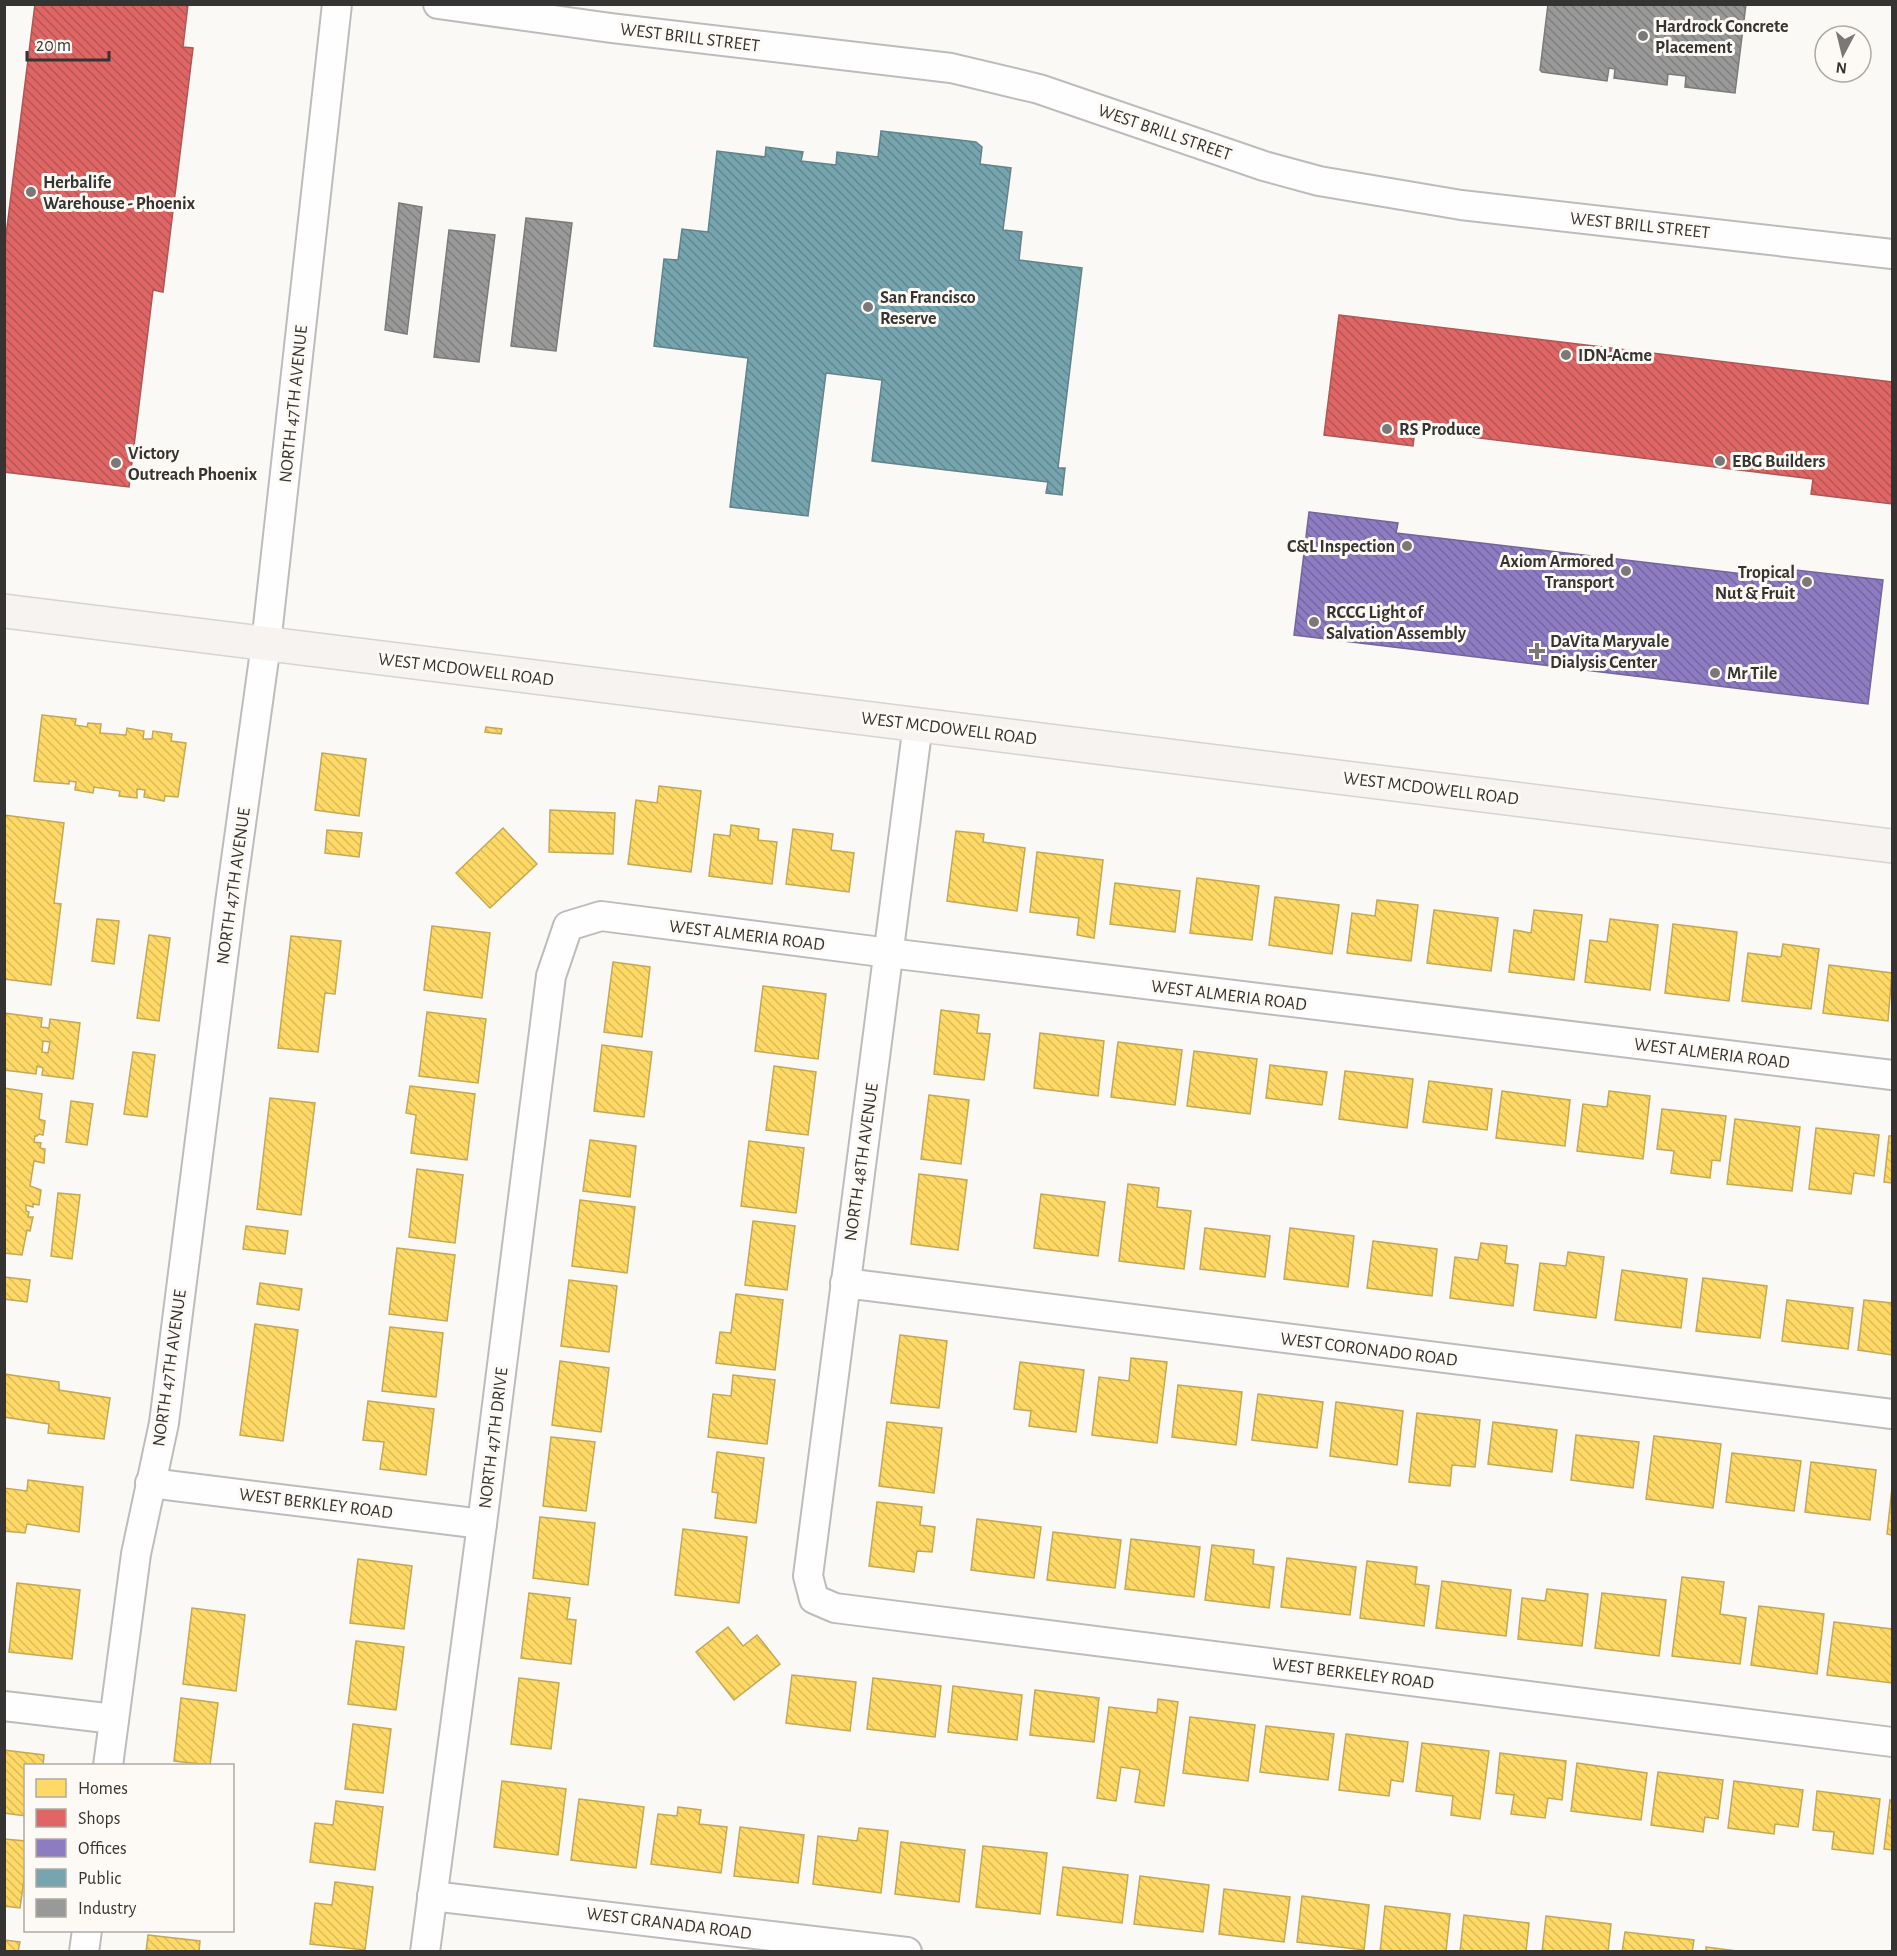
<svg xmlns="http://www.w3.org/2000/svg" width="1897" height="1956" viewBox="0 0 1897 1956" font-family="'Alegreya Sans',sans-serif">
  <defs>
    <pattern id="homes-back-hatch" width="6" height="6" patternUnits="userSpaceOnUse" patternTransform="scale(1.5)"><rect width="6" height="6" fill="#ffd966"/><path d="M-1 5l2 2M0 0l6 6M5-1l2 2" fill="none" stroke="#dbbb59"/></pattern>
    <pattern id="shops-back-hatch" width="6" height="6" patternUnits="userSpaceOnUse" patternTransform="scale(1.5)"><rect width="6" height="6" fill="#e06666"/><path d="M-1 5l2 2M0 0l6 6M5-1l2 2" fill="none" stroke="#b65555"/></pattern>
    <pattern id="offices-back-hatch" width="6" height="6" patternUnits="userSpaceOnUse" patternTransform="scale(1.5)"><rect width="6" height="6" fill="#8e7cc3"/><path d="M-1 5l2 2M0 0l6 6M5-1l2 2" fill="none" stroke="#75669f"/></pattern>
    <pattern id="public-back-hatch" width="6" height="6" patternUnits="userSpaceOnUse" patternTransform="scale(1.5)"><rect width="6" height="6" fill="#76a5af"/><path d="M-1 5l2 2M0 0l6 6M5-1l2 2" fill="none" stroke="#62878f"/></pattern>
    <pattern id="industry-back-hatch" width="6" height="6" patternUnits="userSpaceOnUse" patternTransform="scale(1.5)"><rect width="6" height="6" fill="#999"/><path d="M-1 5l2 2M0 0l6 6M5-1l2 2" fill="none" stroke="#7e7e7d"/></pattern>
  </defs>
  <rect width="100%" height="100%" fill="#fbf9f6"/>
  <g fill="url(#homes-back-hatch)" stroke="#c3a856" stroke-width="1.5" fill-rule="evenodd">
    <polygon points="42,715 76,719 75,725 87,727 88,723 101,724 100,733 126,735 127,728 144,731 143,739 152,739 153,731 172,734 171,741 186,743 178,797 165,796 164,801 144,797 145,790 137,789 137,798 119,796 120,791 94,787 93,793 75,790 76,782 69,781 69,784 34,781"/>
    <polygon points="486,727 502,729 501,734 485,732"/>
    <polygon points="322,753 366,759 359,816 315,810"/>
    <polygon points="659,786 701,791 691,872 628,864 636,800 657,803"/>
    <polygon points="550,810 615,813 613,854 549,852"/>
    <polygon points="4,815 64,823 54,903 61,904 51,985 4,979"/>
    <polygon points="731,825 759,829 758,840 777,842 772,884 709,876 714,834 730,836"/>
    <polygon points="503,828 537,864 490,908 456,873"/>
    <polygon points="793,829 833,834 831,850 854,853 849,892 786,884"/>
    <polygon points="327,830 362,833 359,857 325,853"/>
    <polygon points="956,831 984,834 983,842 1025,848 1017,911 947,901"/>
    <polygon points="1037,852 1103,860 1094,938 1077,935 1079,918 1030,912"/>
    <polygon points="1197,878 1259,886 1252,940 1190,933"/>
    <polygon points="1115,883 1180,891 1175,932 1110,924"/>
    <polygon points="1275,897 1339,905 1332,954 1269,945"/>
    <polygon points="1377,900 1418,905 1411,961 1347,953 1352,913 1375,916"/>
    <polygon points="1434,910 1498,918 1491,971 1427,963"/>
    <polygon points="1534,910 1582,915 1574,980 1509,972 1514,930 1531,933"/>
    <polygon points="97,919 119,921 114,964 92,961"/>
    <polygon points="1610,919 1658,925 1650,990 1585,982 1590,940 1607,942"/>
    <polygon points="1673,924 1737,932 1729,1001 1665,993"/>
    <polygon points="432,926 490,933 482,998 424,990"/>
    <polygon points="149,935 170,938 159,1021 137,1018"/>
    <polygon points="291,936 341,941 335,994 325,993 318,1052 278,1048"/>
    <polygon points="1783,944 1819,949 1811,1009 1742,1001 1748,953 1781,957"/>
    <polygon points="613,962 650,967 642,1037 604,1032"/>
    <polygon points="1829,965 1892,973 1888,1021 1823,1013"/>
    <polygon points="763,986 826,994 818,1059 755,1051"/>
    <polygon points="941,1010 979,1015 977,1033 990,1034 984,1080 934,1074"/>
    <polygon points="427,1012 486,1019 478,1083 419,1076"/>
    <path d="M4,1013L42,1018L41,1027L49,1028L50,1019L80,1023L73,1079L42,1075L43,1068L37,1066L36,1074L4,1070ZM43,1041L50,1042L48,1053L42,1052Z"/>
    <polygon points="1040,1033 1104,1041 1098,1096 1034,1088"/>
    <polygon points="1118,1042 1182,1050 1175,1105 1111,1097"/>
    <polygon points="602,1045 652,1052 644,1117 594,1111"/>
    <polygon points="1194,1051 1257,1059 1250,1114 1187,1106"/>
    <polygon points="133,1052 155,1055 147,1117 124,1114"/>
    <polygon points="1270,1065 1327,1072 1322,1105 1266,1098"/>
    <polygon points="774,1066 816,1072 808,1135 766,1130"/>
    <polygon points="1345,1071 1413,1079 1407,1128 1339,1119"/>
    <polygon points="1429,1081 1492,1089 1487,1130 1423,1122"/>
    <polygon points="410,1086 475,1094 467,1160 411,1153 416,1115 406,1113"/>
    <polygon points="4,1088 42,1094 39,1119 45,1121 43,1135 39,1134 37,1136 35,1136 34,1142 41,1143 40,1148 45,1149 44,1163 34,1161 30,1186 41,1190 39,1205 33,1204 33,1207 26,1205 26,1211 29,1212 28,1217 33,1217 30,1231 27,1230 22,1255 4,1253"/>
    <polygon points="1502,1091 1570,1100 1565,1146 1496,1138"/>
    <polygon points="1609,1091 1650,1096 1643,1159 1577,1151 1583,1104 1607,1107"/>
    <polygon points="929,1095 969,1100 961,1164 921,1159"/>
    <polygon points="270,1098 315,1103 301,1215 257,1209"/>
    <polygon points="71,1101 93,1104 87,1145 66,1142"/>
    <polygon points="1662,1109 1726,1116 1720,1161 1712,1160 1710,1178 1671,1173 1674,1151 1657,1149"/>
    <polygon points="1735,1119 1800,1127 1792,1191 1727,1184"/>
    <polygon points="1816,1128 1879,1135 1874,1176 1854,1173 1851,1194 1809,1189"/>
    <polygon points="1889,1136 1892,1136 1892,1183 1884,1182"/>
    <polygon points="590,1140 636,1146 630,1197 583,1191"/>
    <polygon points="749,1141 804,1148 796,1213 741,1206"/>
    <polygon points="417,1169 463,1175 455,1243 409,1237"/>
    <polygon points="919,1174 967,1180 958,1250 911,1244"/>
    <polygon points="1128,1184 1159,1188 1157,1207 1191,1211 1184,1269 1119,1261"/>
    <polygon points="58,1193 80,1195 72,1259 51,1256"/>
    <polygon points="1041,1194 1105,1202 1098,1256 1034,1248"/>
    <polygon points="580,1200 635,1207 627,1273 572,1266"/>
    <polygon points="753,1221 795,1226 787,1290 745,1285"/>
    <polygon points="246,1226 288,1231 285,1254 243,1249"/>
    <polygon points="1205,1228 1270,1236 1265,1277 1200,1269"/>
    <polygon points="1290,1228 1354,1236 1348,1287 1284,1279"/>
    <polygon points="1373,1241 1437,1249 1432,1296 1367,1288"/>
    <polygon points="1481,1243 1507,1246 1505,1263 1518,1265 1513,1306 1450,1298 1455,1257 1478,1260"/>
    <polygon points="397,1248 455,1255 447,1321 389,1314"/>
    <polygon points="1568,1252 1604,1257 1596,1318 1534,1310 1540,1263 1566,1266"/>
    <polygon points="1622,1270 1687,1279 1681,1328 1615,1320"/>
    <polygon points="4,1277 30,1280 27,1302 4,1299"/>
    <polygon points="1703,1278 1767,1286 1760,1338 1696,1331"/>
    <polygon points="569,1280 617,1286 609,1352 561,1346"/>
    <polygon points="260,1283 302,1289 299,1310 257,1304"/>
    <polygon points="736,1294 783,1300 775,1370 716,1363 720,1332 731,1333"/>
    <polygon points="1787,1300 1853,1308 1848,1349 1782,1341"/>
    <polygon points="1864,1300 1892,1303 1892,1355 1858,1350"/>
    <polygon points="255,1324 298,1330 283,1441 240,1435"/>
    <polygon points="390,1327 443,1333 436,1397 382,1391"/>
    <polygon points="900,1335 947,1341 939,1408 891,1403"/>
    <polygon points="1131,1358 1167,1362 1157,1443 1092,1435 1099,1377 1129,1381"/>
    <polygon points="560,1361 609,1368 601,1432 552,1425"/>
    <polygon points="1020,1362 1084,1370 1076,1432 1029,1426 1031,1411 1014,1409"/>
    <polygon points="4,1374 59,1382 59,1390 110,1398 104,1439 48,1433 49,1424 4,1417"/>
    <polygon points="733,1375 775,1380 767,1444 708,1437 713,1394 731,1396"/>
    <polygon points="1178,1385 1242,1392 1236,1445 1172,1437"/>
    <polygon points="1258,1394 1323,1402 1317,1448 1252,1440"/>
    <polygon points="368,1401 434,1409 426,1475 380,1469 384,1442 363,1440"/>
    <polygon points="1336,1402 1403,1411 1397,1465 1330,1456"/>
    <polygon points="1417,1413 1480,1420 1475,1467 1452,1465 1450,1486 1409,1482"/>
    <polygon points="887,1422 942,1428 934,1493 879,1486"/>
    <polygon points="1493,1422 1557,1430 1552,1472 1488,1464"/>
    <polygon points="1576,1435 1639,1442 1633,1488 1571,1480"/>
    <polygon points="1654,1436 1721,1444 1713,1508 1646,1499"/>
    <polygon points="551,1437 595,1442 586,1511 543,1506"/>
    <polygon points="717,1452 764,1458 756,1523 715,1518 718,1493 712,1492"/>
    <polygon points="1732,1453 1801,1461 1794,1511 1726,1502"/>
    <polygon points="1811,1462 1876,1470 1870,1520 1805,1512"/>
    <polygon points="28,1480 83,1487 79,1532 27,1524 25,1533 4,1531 4,1488 27,1491"/>
    <polygon points="1892,1488 1892,1535 1887,1534"/>
    <polygon points="877,1502 922,1507 920,1525 935,1527 932,1552 917,1551 914,1572 869,1566"/>
    <polygon points="540,1517 595,1523 588,1585 533,1578"/>
    <polygon points="977,1519 1041,1527 1034,1578 971,1570"/>
    <polygon points="683,1529 747,1537 739,1603 675,1595"/>
    <polygon points="1053,1532 1121,1540 1115,1588 1047,1580"/>
    <polygon points="1131,1539 1200,1547 1194,1597 1125,1589"/>
    <polygon points="1212,1545 1254,1550 1253,1564 1274,1567 1269,1608 1205,1600"/>
    <polygon points="1287,1558 1356,1567 1350,1615 1281,1607"/>
    <polygon points="358,1559 412,1566 404,1629 350,1623"/>
    <polygon points="1367,1561 1417,1567 1415,1584 1429,1586 1424,1626 1360,1618"/>
    <polygon points="1682,1577 1724,1582 1720,1614 1746,1618 1740,1664 1672,1656"/>
    <polygon points="1442,1581 1511,1590 1506,1636 1436,1628"/>
    <polygon points="17,1583 80,1590 72,1659 9,1652"/>
    <polygon points="1547,1589 1588,1594 1582,1646 1518,1639 1522,1598 1545,1601"/>
    <polygon points="529,1593 570,1598 567,1619 576,1620 571,1664 521,1658"/>
    <polygon points="1602,1593 1666,1600 1659,1656 1595,1648"/>
    <polygon points="1759,1606 1824,1614 1817,1674 1751,1665"/>
    <polygon points="192,1608 245,1615 236,1691 183,1684"/>
    <polygon points="1834,1622 1892,1629 1892,1683 1827,1675"/>
    <polygon points="728,1627 743,1646 757,1635 780,1664 734,1700 696,1652"/>
    <polygon points="356,1641 404,1647 396,1710 348,1704"/>
    <polygon points="792,1675 856,1682 850,1731 786,1723"/>
    <polygon points="519,1678 559,1683 551,1749 511,1744"/>
    <polygon points="873,1678 941,1686 935,1737 867,1729"/>
    <polygon points="953,1686 1022,1695 1017,1740 948,1732"/>
    <polygon points="1035,1690 1099,1698 1094,1742 1030,1735"/>
    <polygon points="181,1698 218,1703 210,1765 174,1761"/>
    <polygon points="1158,1699 1178,1702 1164,1806 1135,1802 1140,1770 1121,1767 1116,1801 1097,1798 1109,1707 1157,1713"/>
    <polygon points="1190,1717 1255,1725 1248,1781 1183,1773"/>
    <polygon points="353,1724 391,1729 383,1793 345,1789"/>
    <polygon points="1266,1726 1334,1734 1328,1780 1260,1772"/>
    <polygon points="1346,1734 1408,1742 1403,1782 1391,1780 1389,1796 1339,1790"/>
    <polygon points="1422,1743 1489,1751 1480,1819 1451,1815 1453,1796 1416,1791"/>
    <polygon points="4,1750 44,1755 43,1766 26,1766 26,1816 4,1813"/>
    <polygon points="1500,1753 1566,1761 1562,1800 1548,1798 1545,1818 1511,1814 1514,1795 1496,1793"/>
    <polygon points="1577,1763 1647,1773 1641,1820 1571,1811"/>
    <polygon points="1658,1772 1723,1780 1718,1819 1705,1817 1703,1832 1651,1825"/>
    <polygon points="502,1781 566,1789 558,1855 494,1847"/>
    <polygon points="1734,1781 1803,1790 1798,1827 1775,1824 1774,1834 1728,1828"/>
    <polygon points="1817,1791 1880,1799 1873,1854 1832,1849 1834,1832 1813,1830"/>
    <polygon points="579,1799 644,1807 636,1868 571,1860"/>
    <polygon points="1890,1800 1892,1801 1892,1850 1884,1849"/>
    <polygon points="336,1801 383,1807 375,1870 310,1862 315,1823 333,1825"/>
    <polygon points="678,1807 701,1810 699,1824 727,1827 721,1873 651,1864 658,1814 677,1816"/>
    <polygon points="740,1827 804,1835 798,1883 734,1876"/>
    <polygon points="859,1828 888,1831 881,1893 813,1884 818,1836 857,1841"/>
    <polygon points="4,1839 26,1841 26,1865 20,1908 4,1906"/>
    <polygon points="901,1842 965,1850 959,1902 895,1894"/>
    <polygon points="983,1846 1047,1853 1040,1914 976,1907"/>
    <polygon points="1063,1867 1128,1875 1122,1923 1057,1915"/>
    <polygon points="1140,1876 1209,1885 1203,1932 1134,1924"/>
    <polygon points="335,1882 373,1887 365,1950 310,1944 315,1903 332,1905"/>
    <polygon points="1224,1889 1290,1897 1284,1942 1219,1934"/>
    <polygon points="1302,1896 1369,1905 1364,1950 1297,1942"/>
    <polygon points="1385,1906 1450,1914 1446,1952 1380,1952"/>
    <polygon points="1464,1915 1529,1923 1526,1952 1460,1952"/>
    <polygon points="1546,1916 1611,1924 1608,1952 1542,1952"/>
    <polygon points="1625,1932 1694,1940 1692,1952 1622,1952"/>
    <polygon points="148,1935 200,1941 199,1952 146,1952"/>
    <polygon points="4,1940 20,1942 18,1952 4,1952"/>
    <polygon points="1706,1947 1745,1952 1706,1952"/>
  </g>
  <g fill="url(#shops-back-hatch)" stroke="#ad5756" stroke-width="1.5">
    <polygon points="35,4 188,4 183,47 193,48 163,292 153,290 129,487 4,472 4,251"/>
    <polygon points="1339,315 1892,382 1892,504 1811,494 1813,479 1415,430 1413,446 1324,435"/>
  </g>
  <polygon fill="url(#offices-back-hatch)" stroke="#746698" stroke-width="1.5" points="1309,512 1398,523 1396,533 1794,580 1796,570 1883,580 1868,704 1294,635"/>
  <polygon fill="url(#public-back-hatch)" stroke="#63838a" stroke-width="1.5" points="881,131 976,142 982,147 980,164 1011,168 1003,230 1022,232 1019,260 1082,268 1058,468 1065,468 1062,495 1046,493 1048,482 872,461 882,380 826,373 808,516 730,507 748,358 654,346 664,259 678,260 682,229 708,232 717,151 765,157 766,147 803,152 801,161 836,165 837,152 878,157"/>
  <g fill="url(#industry-back-hatch)" stroke="#7b7b7a" stroke-width="1.5">
    <polygon points="1548,4 1746,4 1735,93 1685,87 1686,76 1668,74 1667,85 1614,78 1615,69 1609,68 1607,81 1542,72 1540,70"/>
    <polygon points="399,203 422,207 407,334 385,330"/>
    <polygon points="526,218 572,223 556,351 511,346"/>
    <polygon points="449,230 495,235 479,362 434,357"/>
  </g>
  <g fill="none" stroke-linecap="round" stroke-linejoin="round">
    <g stroke="#bebcbb" stroke-width="32">
      <g id="minor">
        <polyline points="438,4 611,28 951,68 1039,89 1264,166 1319,181 1461,205 1892,254"/>
        <polyline points="918,724 808,1576 814,1599 835,1608 1892,1742"/>
        <polyline points="845,1283 1892,1414"/>
        <polyline points="150,1483 482,1524"/>
        <polyline points="4,1706 114,1719"/>
        <polyline points="108,1766 136,1554 164,1423 230,903 266,644 337,4"/>
        <polyline points="432,1896 907,1952"/>
        <polyline points="84,1952 87,1930"/>
        <polyline points="425,1952 482,1524 551,976 568,926 601,916 889,953 1892,1075"/>
      </g>
    </g>
    <g stroke="#d5d4d3" stroke-width="36">
      <polyline id="major" points="4,611 1892,846"/>
    </g>
    <use href="#minor" stroke="#fefefe" stroke-width="28"/>
    <use href="#major" stroke="#f7f3f1" stroke-width="33"/>
  </g>
  <g fill="#7b7977" stroke="#fdf9f4" stroke-width="2">
    <circle cx="1643" cy="36" r="6"/>
    <circle cx="31" cy="192" r="6"/>
    <circle cx="868" cy="307" r="6"/>
    <circle cx="1566" cy="355" r="6"/>
    <circle cx="1387" cy="429" r="6"/>
    <circle cx="1720" cy="461" r="6"/>
    <circle cx="116" cy="463" r="6"/>
    <circle cx="1407" cy="546" r="6"/>
    <circle cx="1626" cy="571" r="6"/>
    <circle cx="1807" cy="582" r="6"/>
    <circle cx="1314" cy="622" r="6"/>
    <path d="M1534 642h6v6h6v6h-6v6h-6v-6h-6v-6h6z"/>
    <circle cx="1715" cy="673" r="6"/>
  </g>
  <g text-anchor="middle" stroke-width="6" stroke-linejoin="round" paint-order="stroke">
    <g font-size="18" font-weight="bold" fill="#363432" stroke="#fdf9f4" text-anchor="start">
      <text x="1655" y="32">Hardrock Concrete<tspan x="1655" dy="21">Placement</tspan></text>
      <text x="43" y="188">Herbalife<tspan x="43" dy="21">Warehouse - Phoenix</tspan></text>
      <text x="880" y="303">San Francisco<tspan x="880" dy="21">Reserve</tspan></text>
      <text x="1578" y="361">IDN-Acme</text>
      <text x="1399" y="435">RS Produce</text>
      <text x="128" y="459">Victory<tspan x="128" dy="21">Outreach Phoenix</tspan></text>
      <text x="1732" y="467">EBG Builders</text>
      <text x="1395" y="552" text-anchor="end">C&amp;L Inspection</text>
      <text x="1614" y="567" text-anchor="end">Axiom Armored<tspan x="1614" dy="21">Transport</tspan></text>
      <text x="1795" y="578" text-anchor="end">Tropical<tspan x="1795" dy="21">Nut &amp; Fruit</tspan></text>
      <text x="1326" y="618">RCCG Light of<tspan x="1326" dy="21">Salvation Assembly</tspan></text>
      <text x="1550" y="647">DaVita Maryvale<tspan x="1550" dy="21">Dialysis Center</tspan></text>
      <text x="1727" y="679">Mr Tile</text>
    </g>
    <g font-size="18" fill="#363432" stroke="#fdf9f4">
      <text transform="translate(690 37) rotate(7)" y="6">WEST BRILL STREET</text>
      <text transform="translate(1165 132) rotate(19)" y="6">WEST BRILL STREET</text>
      <text transform="translate(1640 225) rotate(6)" y="6">WEST BRILL STREET</text>
      <text transform="translate(293 404) rotate(-84)" y="6">NORTH 47TH AVENUE</text>
      <text transform="translate(466 669) rotate(7)" y="6">WEST MCDOWELL ROAD</text>
      <text transform="translate(949 728) rotate(7)" y="6">WEST MCDOWELL ROAD</text>
      <text transform="translate(1431 788) rotate(7)" y="6">WEST MCDOWELL ROAD</text>
      <text transform="translate(233 886) rotate(-82)" y="6">NORTH 47TH AVENUE</text>
      <text transform="translate(747 935) rotate(7)" y="6">WEST ALMERIA ROAD</text>
      <text transform="translate(1229 995) rotate(7)" y="6">WEST ALMERIA ROAD</text>
      <text transform="translate(1712 1053) rotate(7)" y="6">WEST ALMERIA ROAD</text>
      <text transform="translate(861 1162) rotate(-82)" y="6">NORTH 48TH AVENUE</text>
      <text transform="translate(1369 1349) rotate(7)" y="6">WEST CORONADO ROAD</text>
      <text transform="translate(169 1368) rotate(-82)" y="6">NORTH 47TH AVENUE</text>
      <text transform="translate(493 1438) rotate(-83)" y="6">NORTH 47TH DRIVE</text>
      <text transform="translate(316 1503) rotate(7)" y="6">WEST BERKLEY ROAD</text>
      <text transform="translate(1353 1673) rotate(7)" y="6">WEST BERKELEY ROAD</text>
      <text transform="translate(669 1923) rotate(7)" y="6">WEST GRANADA ROAD</text>
    </g>
  </g>
  <rect width="1897" height="1956" fill="none" stroke="#363432" stroke-width="12"/>
  <rect x="24" y="1764" width="210" height="168" fill="#fdf9f4" stroke="#adaaa6" stroke-width="1.5"/>
  <rect x="36" y="1779" width="30" height="18" fill="#ffd966" stroke="#adaaa6" stroke-width="1.5"/>
  <text x="78" y="1794" font-size="18" fill="#363432">Homes</text>
  <rect x="36" y="1809" width="30" height="18" fill="#e06666" stroke="#adaaa6" stroke-width="1.5"/>
  <text x="78" y="1824" font-size="18" fill="#363432">Shops</text>
  <rect x="36" y="1839" width="30" height="18" fill="#8e7cc3" stroke="#adaaa6" stroke-width="1.5"/>
  <text x="78" y="1854" font-size="18" fill="#363432">Offices</text>
  <rect x="36" y="1869" width="30" height="18" fill="#76a5af" stroke="#adaaa6" stroke-width="1.5"/>
  <text x="78" y="1884" font-size="18" fill="#363432">Public</text>
  <rect x="36" y="1899" width="30" height="18" fill="#999999" stroke="#adaaa6" stroke-width="1.5"/>
  <text x="78" y="1914" font-size="18" fill="#363432">Industry</text>
  <g transform="translate(1843 54) rotate(187)"><circle r="28" fill="#fdf9f4" stroke="#adaaa6" stroke-width="1.5"/>
  <path d="M0-4.5L10 22L0 15L-10 22Z" fill="#7b7977"/>
  <text y="-9" font-size="16" font-weight="bold" text-anchor="middle" fill="#363432">N</text>
  </g>
  <path d="M27 51v9h82v-9" fill="none" stroke="#363432" stroke-width="3"/>
  <text x="36" y="51" font-size="18" fill="#363432" stroke="#fdf9f4" stroke-width="4.5" paint-order="stroke">20 m</text>
</svg>
